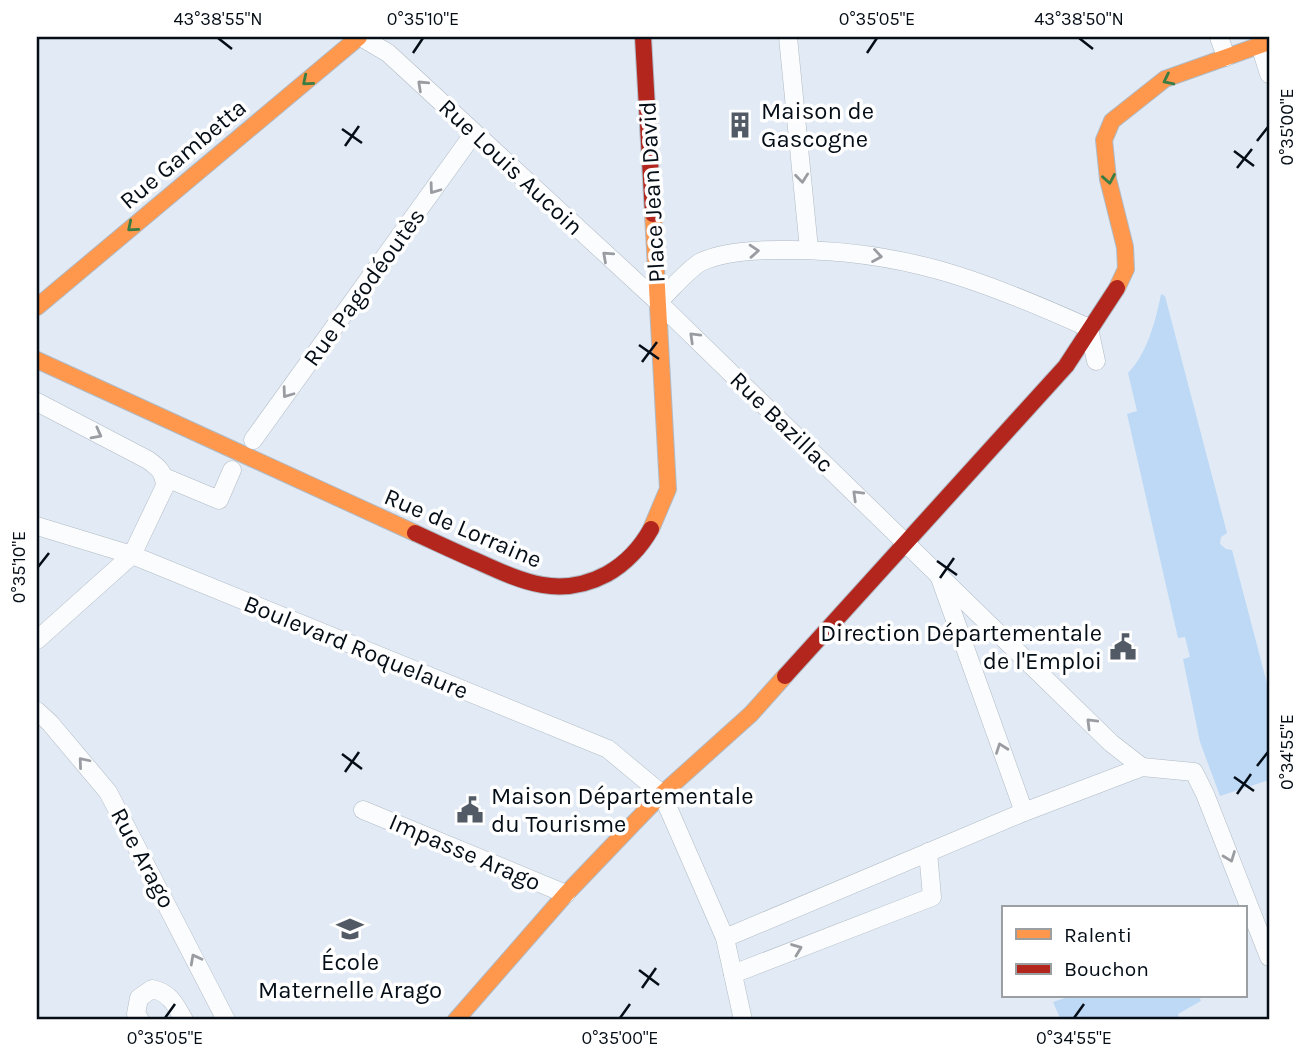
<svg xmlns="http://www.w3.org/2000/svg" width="1306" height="1057" viewBox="0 0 1306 1057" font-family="Karla,sans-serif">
  <rect width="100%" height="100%" fill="#e2ebf5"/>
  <g fill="#bdd9f6">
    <path d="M1161,294L1165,296L1227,533L1221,537L1220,544L1226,549L1232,550L1269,691V780L1220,796L1200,742L1183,659L1190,657L1185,637L1178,638L1127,414L1137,411L1128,373C1147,354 1156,320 1161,294Z"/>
    <polygon points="1071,996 1199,996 1201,1001 1178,1014 1180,1020 1061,1020 1053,1002"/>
  </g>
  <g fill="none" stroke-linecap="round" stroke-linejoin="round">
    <g stroke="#b0bac4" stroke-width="19">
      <g id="street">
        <polyline points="361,37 388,53 658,302 1111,743 1142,767"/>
        <polyline points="788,37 809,249"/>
        <polyline points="1219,37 1226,57"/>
        <polyline points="1260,45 1269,74"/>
        <path d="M658,302C670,291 688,269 701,262C722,252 757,250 780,250C899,248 983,280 1089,328L1096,361"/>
        <path d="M37,402L148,460C159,468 164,472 165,486L132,555L37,640"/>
        <polyline points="253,440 474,133"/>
        <polyline points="164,477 219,500 232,470"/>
        <polyline points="37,526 132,555 608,749 662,794 725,938 743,1020"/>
        <polyline points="940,578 1024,812"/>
        <polyline points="37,711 50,723 108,792 226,1020"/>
        <polyline points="363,810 566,894"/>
        <polyline points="725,938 1024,812 1142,767 1194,772 1205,794 1269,957"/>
        <polyline points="733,974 932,897 928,852"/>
        <path d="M140,1020L136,1014L139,998L152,989C170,992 176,1006 184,1020"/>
      </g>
    </g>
    <g stroke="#b0bac4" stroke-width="18">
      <g id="slow">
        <polyline points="1117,288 1126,269 1125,247 1108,179 1104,140 1112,121 1165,79 1269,42"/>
        <polyline points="37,307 359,37"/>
        <polyline points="37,360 415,533"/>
        <polyline points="651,529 668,489 653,214"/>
        <polyline points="456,1020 566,894 632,825 662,794 751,714 785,676"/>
      </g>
    </g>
    <g stroke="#b0bac4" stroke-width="18">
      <g id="jam">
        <polyline points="643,37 653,214"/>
        <path d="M415,533C437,543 458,553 479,562C523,582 560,599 607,574C625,564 641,547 651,529"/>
        <polyline points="785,676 1066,366 1117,288"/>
      </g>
    </g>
    <use href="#street" stroke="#fbfcfe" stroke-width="18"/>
    <use href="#slow" stroke="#ff974d" stroke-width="16"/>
    <use href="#jam" stroke="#b3261e" stroke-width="16"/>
  </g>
  <defs><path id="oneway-chevron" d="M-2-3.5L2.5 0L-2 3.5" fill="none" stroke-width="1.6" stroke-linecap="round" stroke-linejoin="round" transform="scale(1.75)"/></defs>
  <g stroke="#397c44">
    <use href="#oneway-chevron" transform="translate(1168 80) rotate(154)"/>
    <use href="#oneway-chevron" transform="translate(307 81) rotate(140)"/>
    <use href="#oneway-chevron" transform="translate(1109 179) rotate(80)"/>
    <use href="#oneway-chevron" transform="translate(132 227) rotate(140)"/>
  </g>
  <g stroke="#999da2">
    <use href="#oneway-chevron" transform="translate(422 85) rotate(-137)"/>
    <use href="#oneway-chevron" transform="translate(802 178) rotate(84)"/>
    <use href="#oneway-chevron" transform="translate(434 189) rotate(126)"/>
    <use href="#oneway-chevron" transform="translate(754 251) rotate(-4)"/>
    <use href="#oneway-chevron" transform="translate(607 256) rotate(-138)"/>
    <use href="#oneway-chevron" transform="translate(877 256) rotate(9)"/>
    <use href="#oneway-chevron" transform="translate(694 337) rotate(-136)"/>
    <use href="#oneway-chevron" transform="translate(287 393) rotate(126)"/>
    <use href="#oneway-chevron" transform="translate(97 434) rotate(28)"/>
    <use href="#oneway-chevron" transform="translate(857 495) rotate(-136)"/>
    <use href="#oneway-chevron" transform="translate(1091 723) rotate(-135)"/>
    <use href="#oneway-chevron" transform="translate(1001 748) rotate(-110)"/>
    <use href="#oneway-chevron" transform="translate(83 762) rotate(-130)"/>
    <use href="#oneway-chevron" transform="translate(1230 857) rotate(69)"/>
    <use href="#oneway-chevron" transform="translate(797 949) rotate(-21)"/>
    <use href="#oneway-chevron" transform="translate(195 959) rotate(-118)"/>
  </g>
  <path fill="none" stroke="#050e17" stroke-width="2.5" d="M218,38L232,49M1079,38L1093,49M413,53L423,38M867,53L877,38M342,129L362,143M1257,141L1268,127M345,146L359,126M1234,151L1254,166M1237,168L1252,149M639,345L659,359M642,362L657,342M937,561L957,575M38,567L49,553M940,578L954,558M342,754L362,769M1257,766L1268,752M345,772L359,752M1234,777L1254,791M1237,794L1251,774M639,970L659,985M642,988L656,968M165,1018L175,1004M620,1018L630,1004M1074,1018L1084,1004"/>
  <defs>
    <g id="building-bare" transform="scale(2.1)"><path d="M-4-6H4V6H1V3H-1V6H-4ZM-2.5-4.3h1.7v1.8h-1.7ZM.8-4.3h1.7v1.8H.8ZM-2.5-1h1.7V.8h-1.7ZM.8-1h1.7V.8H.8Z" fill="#525b65" stroke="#fff" stroke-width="2.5" paint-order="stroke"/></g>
    <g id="civic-bare" transform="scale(2.1)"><path d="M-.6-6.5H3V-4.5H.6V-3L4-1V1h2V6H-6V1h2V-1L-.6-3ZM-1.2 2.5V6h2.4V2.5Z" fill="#525b65" stroke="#fff" stroke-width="2.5" paint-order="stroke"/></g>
    <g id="school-bare" transform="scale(2.1)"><path d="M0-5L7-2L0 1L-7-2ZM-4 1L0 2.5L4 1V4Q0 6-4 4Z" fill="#525b65" stroke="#fff" stroke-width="2.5" paint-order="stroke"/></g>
  </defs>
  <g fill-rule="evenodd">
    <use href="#building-bare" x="740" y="125"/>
    <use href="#civic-bare" x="1123" y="647"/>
    <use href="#civic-bare" x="470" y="810"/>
    <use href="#school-bare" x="350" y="929"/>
  </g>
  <g text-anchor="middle" stroke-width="7" stroke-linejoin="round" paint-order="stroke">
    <g font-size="24" fill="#050e17" stroke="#fff" text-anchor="start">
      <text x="761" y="119">Maison de<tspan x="761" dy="28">Gascogne</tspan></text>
      <text x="1102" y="641" text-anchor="end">Direction Départementale<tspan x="1102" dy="28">de l'Emploi</tspan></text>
      <text x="491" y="804">Maison Départementale<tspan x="491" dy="28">du Tourisme</tspan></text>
      <text x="350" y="970" text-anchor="middle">École<tspan x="350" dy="28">Maternelle Arago</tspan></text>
    </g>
    <g font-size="24" fill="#050e17" stroke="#fff">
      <text transform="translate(183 154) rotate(-40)" y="8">Rue Gambetta</text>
      <text transform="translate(511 167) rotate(43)" y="8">Rue Louis Aucoin</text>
      <text transform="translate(652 192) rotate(-93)" y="8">Place Jean David</text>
      <text transform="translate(364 287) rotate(-54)" y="8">Rue Pagodéoutès</text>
      <text transform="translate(782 422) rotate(44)" y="8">Rue Bazillac</text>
      <text transform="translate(463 528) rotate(23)" y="8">Rue de Lorraine</text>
      <text transform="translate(356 647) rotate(22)" y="8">Boulevard Roquelaure</text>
      <text transform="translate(465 852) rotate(23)" y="8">Impasse Arago</text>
      <text transform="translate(143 858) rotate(62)" y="8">Rue Arago</text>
    </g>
  </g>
  <rect width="1306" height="1057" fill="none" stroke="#ffffff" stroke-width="77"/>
  <rect x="1002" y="906" width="245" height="91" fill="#ffffff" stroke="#9b9fa2" stroke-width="2"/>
  <rect x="1016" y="929" width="35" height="10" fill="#ff974d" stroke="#9b9fa2" stroke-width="2"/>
  <text x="1064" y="942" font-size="21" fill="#050e17">Ralenti</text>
  <rect x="1016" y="964" width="35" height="10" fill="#b3261e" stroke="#9b9fa2" stroke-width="2"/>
  <text x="1064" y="976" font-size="21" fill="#050e17">Bouchon</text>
  <rect x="38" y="38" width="1230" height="980" fill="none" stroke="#050e17" stroke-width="2.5"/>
  <g font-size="18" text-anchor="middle" fill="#050e17">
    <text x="218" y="25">43°38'55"N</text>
    <text x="423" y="25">0°35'10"E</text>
    <text x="877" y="25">0°35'05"E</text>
    <text x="1079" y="25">43°38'50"N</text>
    <text transform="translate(1287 127) rotate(-90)" y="6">0°35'00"E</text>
    <text transform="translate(19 567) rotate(-90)" y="6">0°35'10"E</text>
    <text transform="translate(1287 752) rotate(-90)" y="6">0°34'55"E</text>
    <text x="165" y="1044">0°35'05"E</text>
    <text x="620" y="1044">0°35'00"E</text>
    <text x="1074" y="1044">0°34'55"E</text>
  </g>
</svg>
